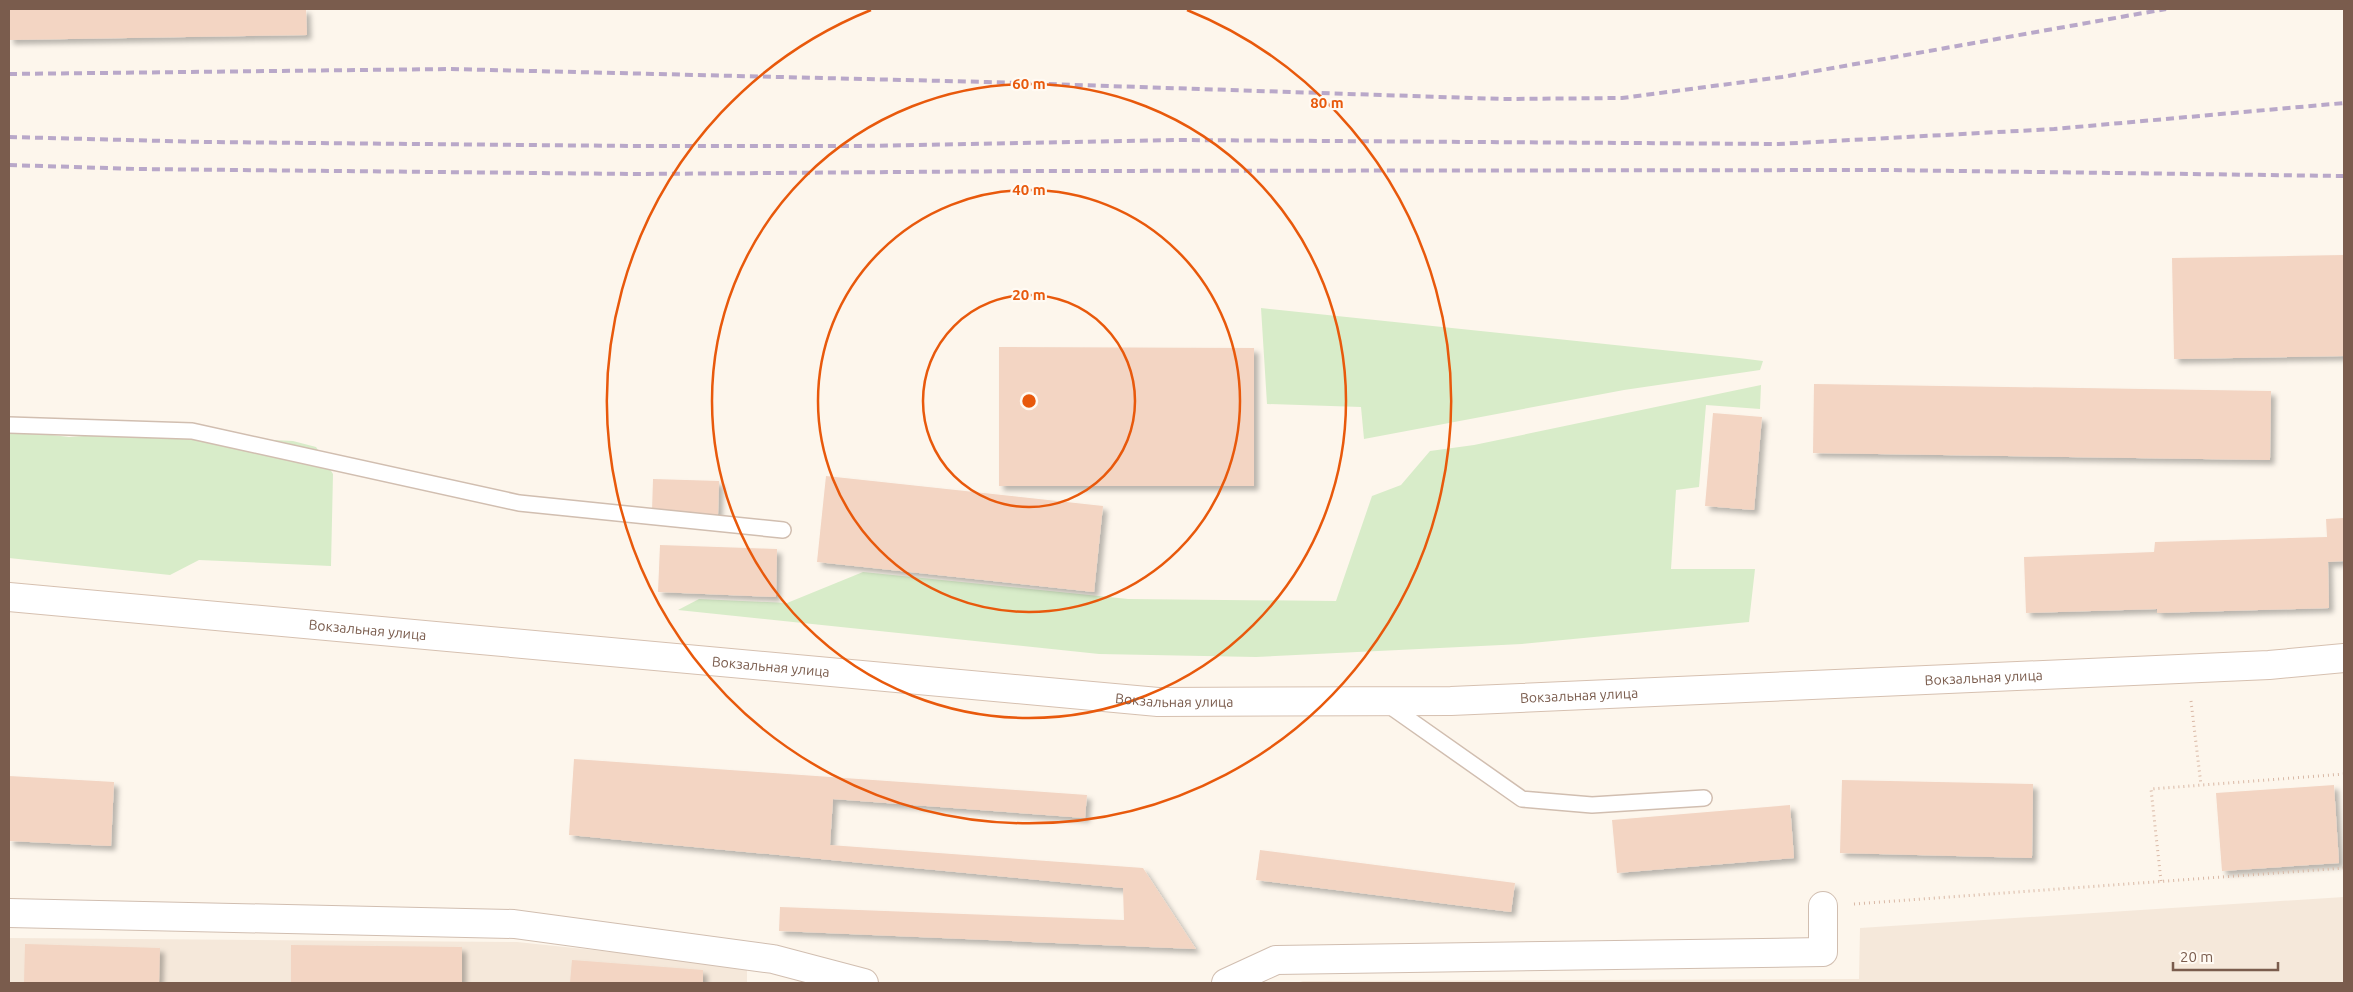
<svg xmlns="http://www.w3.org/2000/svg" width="2353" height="992" viewBox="0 0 2353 992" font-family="Ubuntu,sans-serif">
  <defs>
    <filter id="shadow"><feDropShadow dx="4.5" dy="4.5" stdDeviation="2.5" flood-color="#0004"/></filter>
  </defs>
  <rect width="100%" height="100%" fill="#fdf6ec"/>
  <g fill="#f5e8da">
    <polygon points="2344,897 2344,983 1297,983 1303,981 1859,979 1860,928"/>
    <polygon points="9,938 517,942 747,966 747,983 9,983"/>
  </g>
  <g fill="#d8ecc9">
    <polygon points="1261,308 1739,358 1763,361 1760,370 1624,390 1364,439 1361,407 1267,404"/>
    <polygon points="1761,385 1760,409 1706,405 1699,487 1676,490 1671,569 1755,569 1749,622 1522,644 1256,657 1099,654 678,610 699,599 787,603 863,572 1128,599 1336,601 1372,496 1401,485 1430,451 1474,445"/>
    <polygon points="9,430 69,437 125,433 178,435 293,441 316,447 333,474 331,566 199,560 170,575 9,558"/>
  </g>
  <g fill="#f3d5c3" filter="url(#shadow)">
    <polygon points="9,9 306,9 307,35 9,40"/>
    <polygon points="2344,255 2344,356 2174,359 2172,258"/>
    <polygon points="999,347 1254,348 1254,486 999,486"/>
    <polygon points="1814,384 2271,391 2270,460 1813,453"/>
    <polygon points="1713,413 1762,417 1754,510 1705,506"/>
    <polygon points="826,476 1103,506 1094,592 817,562"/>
    <polygon points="653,479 719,481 718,515 652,512"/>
    <polygon points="2344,518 2344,561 2328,562 2329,608 2157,613 2157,609 2026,613 2024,557 2154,552 2155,542 2327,537 2326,519"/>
    <polygon points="660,545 777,549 776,597 658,592"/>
    <polygon points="574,759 1087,795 1085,818 833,799 830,845 1143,868 1196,949 779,931 780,907 1124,920 1123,888 569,835"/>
    <polygon points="9,776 114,782 111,846 9,841"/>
    <polygon points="1842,780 2033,784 2032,858 1840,853"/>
    <polygon points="2334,785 2339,863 2222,871 2216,793"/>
    <polygon points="1790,805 1794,858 1617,873 1612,820"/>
    <polygon points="1260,850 1515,883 1511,912 1256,880"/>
    <polygon points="25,944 160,948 159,983 24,983"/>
    <polygon points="291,945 462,947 462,983 291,983"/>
    <polygon points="572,960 703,970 703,983 570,983"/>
  </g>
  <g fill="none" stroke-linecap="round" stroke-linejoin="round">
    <g stroke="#d1beb0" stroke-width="18">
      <g id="lane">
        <polyline points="9,425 192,431 519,503 783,530"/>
        <polyline points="1387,704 1522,799 1592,805 1704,798"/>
      </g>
    </g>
    <g stroke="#d1beb0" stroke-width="30">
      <g id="street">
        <polyline points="9,913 514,924 773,959 864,983"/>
        <polyline points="1226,983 1276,960 1823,952 1823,906"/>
      </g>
    </g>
    <g stroke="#d6c0b0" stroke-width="30">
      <g id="secondary">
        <path id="s1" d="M9,597L1158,702L1451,701L2269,665L2344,658"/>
      </g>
    </g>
    <g stroke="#d9b8a5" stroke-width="3" stroke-dasharray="1 4" stroke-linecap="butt">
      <polyline points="2191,701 2201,785"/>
      <polyline points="2161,881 2151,789 2344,774"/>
      <polyline points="1854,904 2344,868"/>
    </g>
    <use href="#lane" stroke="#fff" stroke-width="15"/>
    <use href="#street" stroke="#fff" stroke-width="28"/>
    <use href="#secondary" stroke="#fff" stroke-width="28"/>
    <g stroke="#b9a8c9" stroke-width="4" stroke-dasharray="8 5" stroke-linecap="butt">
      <polyline points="9,74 450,69 987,82 1503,99 1622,98 1782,77 2166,9"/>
      <polyline points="9,137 204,142 635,146 860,146 1179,140 1778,144 2054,129 2344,103"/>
      <polyline points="9,165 138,169 636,174 1035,171 1885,170 2344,176"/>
    </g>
  </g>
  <g fill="none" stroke="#e8590c" stroke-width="2.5">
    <circle cx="1029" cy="401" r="106"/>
    <circle cx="1029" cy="401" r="211"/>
    <circle cx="1029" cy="401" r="317"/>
    <path d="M1187 10A422 422 0 1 1 871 10"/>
  </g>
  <g text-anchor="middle" stroke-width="4.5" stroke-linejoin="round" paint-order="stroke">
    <g font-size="14" fill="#7a5c4d" stroke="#fffaf3">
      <text dy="5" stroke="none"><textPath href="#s1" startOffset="360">Вокзальная улица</textPath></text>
      <text dy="5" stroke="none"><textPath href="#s1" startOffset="765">Вокзальная улица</textPath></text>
      <text dy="5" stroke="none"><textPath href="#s1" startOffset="1980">Вокзальная улица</textPath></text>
      <text dy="5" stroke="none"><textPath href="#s1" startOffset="1575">Вокзальная улица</textPath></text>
      <text dy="5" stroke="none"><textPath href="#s1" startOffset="1170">Вокзальная улица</textPath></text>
    </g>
  </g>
  <circle cx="1029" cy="401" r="8" fill="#e8590c" stroke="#fffaf3" stroke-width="2.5"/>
  <g font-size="15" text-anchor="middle" font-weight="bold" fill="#e8590c" stroke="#fffaf3" stroke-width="4.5" stroke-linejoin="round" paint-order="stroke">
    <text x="1029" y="89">60 m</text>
    <text x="1327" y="108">80 m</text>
    <text x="1029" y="195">40 m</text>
    <text x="1029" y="300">20 m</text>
  </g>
  <rect width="2353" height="992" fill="none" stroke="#7a5c4d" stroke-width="20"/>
  <path d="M2173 962v8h105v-8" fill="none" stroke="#7a5c4d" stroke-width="2.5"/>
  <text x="2180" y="962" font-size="15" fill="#7a5c4d" stroke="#fffaf3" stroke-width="4" paint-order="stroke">20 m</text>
</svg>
